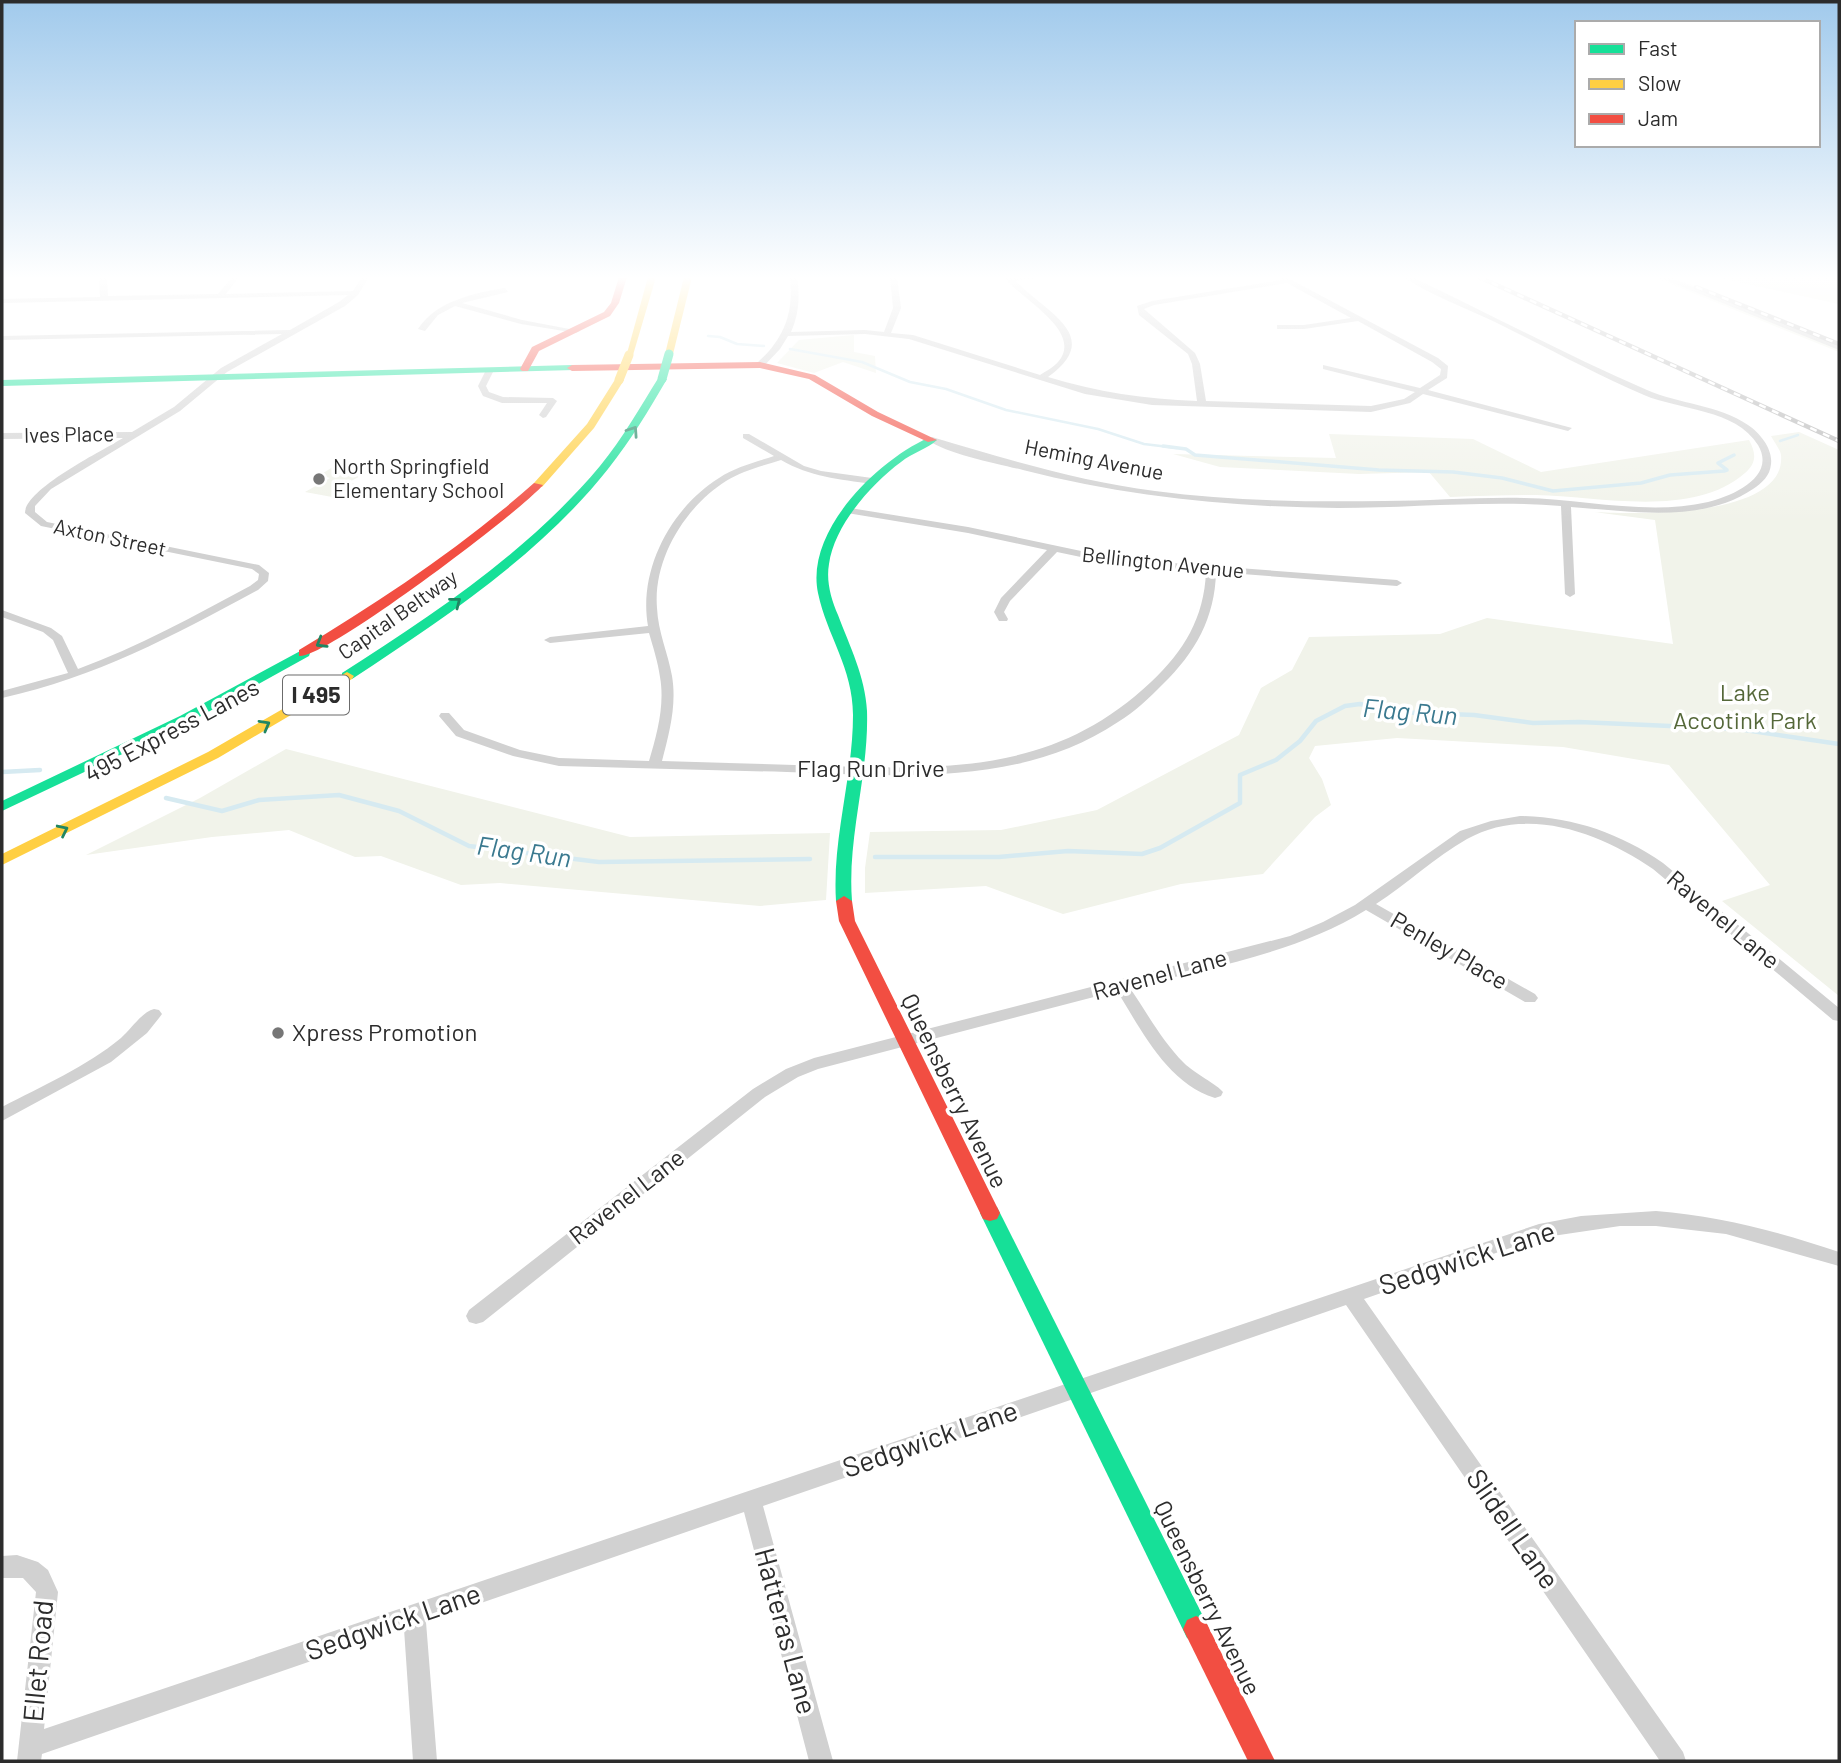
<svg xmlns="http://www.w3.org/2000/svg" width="1841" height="1763" viewBox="0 0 1841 1763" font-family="Barlow,sans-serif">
  <rect width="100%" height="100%" fill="#fff"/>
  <g fill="#f1f3ea">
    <polygon points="1653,277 1672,277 1839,344 1839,352"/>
    <polygon points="1714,277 1839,277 1839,304"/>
    <polygon points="854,335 854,352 875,356 876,373 843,362 814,373 777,363 799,340"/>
    <path d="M1799,432L1839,450V996L1722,901L1770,885L1669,765L1563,747L1397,738L1315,746L1309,758L1322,779L1331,805L1315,817L1263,874L1181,884L1063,914L986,886L865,893V868L870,832L1001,830L1097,810L1239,735L1261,688L1292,670L1309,637L1440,634L1487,618L1673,644L1655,520L1594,512C1632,514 1787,519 1781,455C1780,449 1774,442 1771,436Z"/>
    <path d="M1329,434L1473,439L1541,472L1749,440C1756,453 1757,463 1745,473C1693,519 1598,496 1536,495C1507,495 1478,496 1450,497L1429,472L1359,474L1220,467L1173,454L1336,458Z"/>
    <polygon points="344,460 378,467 351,481 342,479 362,487 343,499 305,492 330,478 320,475"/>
    <polygon points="286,749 630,837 830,833 826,900 760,906 500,883 461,885 381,856 355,857 289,830 212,837 86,855 200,798"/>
  </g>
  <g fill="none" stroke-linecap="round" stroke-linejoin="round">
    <g stroke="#d6eaf1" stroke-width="2.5">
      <polyline points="708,336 720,337 737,344 764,346"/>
      <polyline points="790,349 862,362 910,382 946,389 1006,410 1098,429 1144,444 1177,448"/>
      <polyline points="1780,441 1798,435"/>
    </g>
    <polyline stroke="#d6eaf1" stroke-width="3.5" points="1163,446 1186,449 1195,455 1379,470 1453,472 1502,478 1553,491 1641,483 1670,475 1724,471 1727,470 1718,463 1734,455"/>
    <g stroke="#d6eaf1" stroke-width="4.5">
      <polyline points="2,772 40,770"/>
      <polyline points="166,798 222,811 259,800 339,795 399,811 469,846 599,862 810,859"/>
      <polyline points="875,857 999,857 1068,851 1142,854 1160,848 1240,803 1240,775 1276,760 1300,741 1316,721 1345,706 1360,704 1395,712 1474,715 1533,723 1579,722 1738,729 1839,744"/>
    </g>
    <g fill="#d1d1d1" fill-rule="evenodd">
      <path d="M99,277H107L108,296L218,294L232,277H239L226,294L353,291L362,277H369L358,295L345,306L227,372L180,411L51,489L35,506V512L47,522L259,565L269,573L268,581L258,590C173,636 97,677 2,698V691L68,673L53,640L43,632L2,617V610L51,628L62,636L78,669C138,647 194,616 250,586L258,580L259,574L252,569L41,526L25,513C25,489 102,451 123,438L2,439V433L132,432L174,407L221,368L282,334L2,340V336L290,330L339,302L348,295L2,303V299L100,297Z"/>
      <path d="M790,277H797C800,296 799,314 791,332L865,330L884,332L893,308L890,277H897L901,308L891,333L913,335L1040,375C1046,371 1054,367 1058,362C1085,331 1019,298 1004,277H1043L1016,281C1046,313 1105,336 1048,377C1097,392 1145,399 1197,401L1192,364L1188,354L1139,315L1137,306L1152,301L1281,280L1278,277H1286L1438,358L1448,366L1447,378L1428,390L1572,428L1568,431L1423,394L1410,403L1371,412L1152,405L1085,394L909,339L865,334L788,336L780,349L763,367H757V363C784,339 794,313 790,277ZM1287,283L1351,318L1304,325H1277V329H1304L1358,321L1432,362L1441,369L1440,375L1420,388L1323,365V369L1415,392L1404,399L1371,406L1206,401L1200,364L1195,353L1144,309L1154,305Z"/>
      <path d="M1403,277H1412C1490,314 1568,356 1647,390C1679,404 1719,405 1748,425C1760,433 1773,449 1771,464C1770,476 1762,483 1753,489C1701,524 1630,511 1571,507L1575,594L1570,597L1565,594L1561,506C1488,500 1412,508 1338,508C1232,507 1127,497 1023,470C998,464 947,454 928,440L932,437C1006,459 1078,481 1155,491C1231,501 1307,502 1384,501C1430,501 1477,497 1524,498C1584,499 1648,516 1708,502C1732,496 1777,477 1758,445C1736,409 1679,410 1644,395C1593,373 1544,346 1495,322C1465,308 1431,295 1403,277Z"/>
      <polygon points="1658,277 1668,277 1839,345 1839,350"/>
      <path d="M505,288L508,292L462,303L522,320L580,331L576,333L521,324L455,306L438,315L425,331L418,329C436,301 474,293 505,288Z"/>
      <polygon points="487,368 494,370 486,386 489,392 503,397 553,398 557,401 546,417 543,418 539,415 547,403 502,403 483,396 478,386"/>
      <path d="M743,434H749L804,466L821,471L872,478L877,481L872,484C839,479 810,477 781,460C762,466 742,471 726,481C685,507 653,559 657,608C658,632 668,653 672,676C677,705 669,734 662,761C717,763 772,764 827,766C949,770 1056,772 1151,682C1184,651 1204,618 1206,572L1119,565L1057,552L1010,601L1004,612L1008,619L1007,621H999L994,612L1001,598L1047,550L968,533L847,513V509L850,508L968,527L1119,559L1397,580L1402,583L1397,586L1216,572C1215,618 1195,653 1163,684C1149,698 1135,712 1118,722C1021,787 898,776 787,772C711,770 635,768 559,766L513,756L456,736L439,716L441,713H449L464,730L520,750L559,758L649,761C657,734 665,705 660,677C658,662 653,647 649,633L550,643L544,640L550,637L648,626C638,570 671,508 719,478C735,467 756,462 774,456L743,438Z"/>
      <path d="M1520,816C1573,817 1619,833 1663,863L1839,1008V1021L1833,1020L1653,869C1601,833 1528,805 1467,839C1435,857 1407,884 1376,904L1535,994L1538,998L1535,1002H1525L1366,910C1295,954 1210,967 1130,988C1147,1013 1162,1041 1184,1063C1194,1073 1218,1085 1223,1092L1221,1096L1215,1098C1167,1083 1142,1031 1117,991L818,1069L798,1077L765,1097L483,1322L476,1324L469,1322L466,1316L469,1310L753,1089L786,1069L814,1058L1290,936L1323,922L1355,905L1460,831L1491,821Z"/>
      <path d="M154,1009L159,1010L162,1014L159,1018L147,1033L111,1062L2,1121V1107C42,1086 86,1067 121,1038C131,1029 142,1012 154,1009Z"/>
      <path d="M1656,1211C1720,1216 1779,1232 1839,1252V1266L1726,1234L1656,1226H1620L1539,1238L1364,1299L1683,1752L1686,1761H1660L1346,1305L763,1506L833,1761H809L744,1512L426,1622L437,1761H413L404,1629L42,1754L41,1761H17L36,1592L23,1578H2V1556L17,1555L38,1562L48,1570L58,1592L44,1729L1539,1224L1581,1216Z"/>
    </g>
    <g fill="#16e098" fill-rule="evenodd">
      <polygon points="572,365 577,368 575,370 2,386 2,380"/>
      <path d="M659,377L667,379C649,410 631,440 608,469C540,555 443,619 352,679H342V673C434,614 529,551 600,466C623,438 640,407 659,377Z"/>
      <path d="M928,438L937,440C927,449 912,453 901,462C871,484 834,526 829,564C826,581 831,599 838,615C850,647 865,676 867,711C869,775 847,837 852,901L844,906L836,901C832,838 853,778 853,715C853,668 827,636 818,593C805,531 877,461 928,438Z"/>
      <polygon points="304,649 310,653 309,656 190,722 2,811 2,801 180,716"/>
      <polygon points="990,1205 997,1207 1205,1620 1209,1629 1205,1638 1196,1642 1187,1638 980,1213 983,1207"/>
    </g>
    <g fill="#ffcf43" fill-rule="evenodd">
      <polygon points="648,277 656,277 633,355 626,357"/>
      <polygon points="684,277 692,277 673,354 669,357 665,354"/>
      <polygon points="616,378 624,380 594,428 542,487 534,487 534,483 587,424"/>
      <polygon points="347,672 354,676 352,679 218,758 2,865 2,854 208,752"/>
    </g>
    <g fill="#f24e42" fill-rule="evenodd">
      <polygon points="619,277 627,277 619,303 610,316 539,351 528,371 522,371 520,369 532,347 604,312 611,303"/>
      <polygon points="760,362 815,375 878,412 937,440 928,442 872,416 809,379 760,368 572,371 567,368 572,365"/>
      <path d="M534,483L543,485C520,512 324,660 299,656V650C382,600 462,547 534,483Z"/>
      <polygon points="844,896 852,901 855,921 1000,1213 997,1219 990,1221 983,1219 839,921 836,901"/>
      <polygon points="1196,1616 1205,1620 1275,1761 1248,1761 1183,1629 1187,1620"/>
    </g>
    <g stroke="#b8b8b8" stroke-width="4.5">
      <g id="rail">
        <polyline points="1479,277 1839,441"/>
        <polyline points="1696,287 1839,344"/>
      </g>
    </g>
    <use href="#rail" stroke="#fff" stroke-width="2.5" stroke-dasharray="7" stroke-linecap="butt"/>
    <polyline stroke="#16e098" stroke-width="9" points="662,379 669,354"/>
    <polyline stroke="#ffcf43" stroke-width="9" points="619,380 629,355"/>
  </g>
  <defs><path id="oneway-chevron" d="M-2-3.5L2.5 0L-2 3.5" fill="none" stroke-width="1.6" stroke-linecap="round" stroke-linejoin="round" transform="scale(1.75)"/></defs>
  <g stroke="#218662">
    <use href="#oneway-chevron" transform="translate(633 431) rotate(-56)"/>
    <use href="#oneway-chevron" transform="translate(456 602) rotate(-38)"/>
    <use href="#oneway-chevron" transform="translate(321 643) rotate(149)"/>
    <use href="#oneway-chevron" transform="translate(265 725) rotate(-29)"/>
    <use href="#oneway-chevron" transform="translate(63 830) rotate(-26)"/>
  </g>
  <linearGradient id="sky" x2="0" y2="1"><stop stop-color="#a1caec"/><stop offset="0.53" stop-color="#fff"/><stop offset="1" stop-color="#fff" stop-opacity="0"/></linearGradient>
  <rect width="1841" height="524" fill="url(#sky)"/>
  <g fill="#767676" stroke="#fff" stroke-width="2.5">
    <circle cx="319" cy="479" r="7"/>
    <circle cx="278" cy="1033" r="7"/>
  </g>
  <g text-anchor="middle" stroke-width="7" stroke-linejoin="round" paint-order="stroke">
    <g font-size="21" fill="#2c2c2c" stroke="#fff">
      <text transform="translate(69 435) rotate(-1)" y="7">Ives Place</text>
      <text transform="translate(1094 460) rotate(11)" y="7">Heming Avenue</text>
      <text transform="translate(110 538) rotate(12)" y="7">Axton Street</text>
      <text transform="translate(1163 563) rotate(6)" y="7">Bellington Avenue</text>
      <text transform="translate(398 615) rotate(-35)" y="7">Capital Beltway</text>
    </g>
    <g font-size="21" fill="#2c2c2c" stroke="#fff" text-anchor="start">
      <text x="333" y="474">North Springfield<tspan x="333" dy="24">Elementary School</tspan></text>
    </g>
    <rect fill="#fff" stroke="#6b6b6b" stroke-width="2" x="283" y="675.5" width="66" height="39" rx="5"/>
    <g font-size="23" font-weight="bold" fill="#2c2c2c">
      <text x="316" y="703">I 495</text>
    </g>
    <g font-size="24" fill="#556839" stroke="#fff">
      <text x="1745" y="701">Lake<tspan x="1745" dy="28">Accotink Park</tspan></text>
    </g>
    <g font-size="24" fill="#2c2c2c" stroke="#fff">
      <text transform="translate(172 731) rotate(-28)" y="8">495 Express Lanes</text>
      <text x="871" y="777">Flag Run Drive</text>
      <text transform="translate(1723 920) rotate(40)" y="8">Ravenel Lane</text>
      <text transform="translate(1449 951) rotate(30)" y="8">Penley Place</text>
      <text transform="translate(1160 975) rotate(-15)" y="8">Ravenel Lane</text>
      <text transform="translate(954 1091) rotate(64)" y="8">Queensberry Avenue</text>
      <text transform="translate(627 1197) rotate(-38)" y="8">Ravenel Lane</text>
      <text transform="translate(1207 1598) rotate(64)" y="8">Queensberry Avenue</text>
    </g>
    <g font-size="24" fill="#2c2c2c" stroke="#fff" text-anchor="start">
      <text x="292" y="1041">Xpress Promotion</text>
    </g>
    <g font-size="26" font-style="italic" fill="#3a798f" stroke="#fff">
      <text transform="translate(1410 712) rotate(5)" y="9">Flag Run</text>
      <text transform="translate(524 852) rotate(8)" y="9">Flag Run</text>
    </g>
    <g font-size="28" fill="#2c2c2c" stroke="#fff">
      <text transform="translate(1467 1258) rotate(-18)" y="10">Sedgwick Lane</text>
      <text transform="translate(930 1439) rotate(-19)" y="10">Sedgwick Lane</text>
      <text transform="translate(1513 1529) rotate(55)" y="10">Slidell Lane</text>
      <text transform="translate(393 1622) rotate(-19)" y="10">Sedgwick Lane</text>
      <text transform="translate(786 1631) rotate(75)" y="10">Hatteras Lane</text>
      <text transform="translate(38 1661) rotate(-85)" y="10">Ellet Road</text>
    </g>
  </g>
  <rect width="1841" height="1763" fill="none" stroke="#2c2c2c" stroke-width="7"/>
  <rect x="1575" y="21" width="245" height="126" fill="#ffffff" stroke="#ababab" stroke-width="2"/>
  <rect x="1589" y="44" width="35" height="10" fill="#16e098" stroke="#ababab" stroke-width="2"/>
  <text x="1638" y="56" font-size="21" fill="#2c2c2c">Fast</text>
  <rect x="1589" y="79" width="35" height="10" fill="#ffcf43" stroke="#ababab" stroke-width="2"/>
  <text x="1638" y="91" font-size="21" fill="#2c2c2c">Slow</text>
  <rect x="1589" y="114" width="35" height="10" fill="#f24e42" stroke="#ababab" stroke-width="2"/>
  <text x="1638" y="126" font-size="21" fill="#2c2c2c">Jam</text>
</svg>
